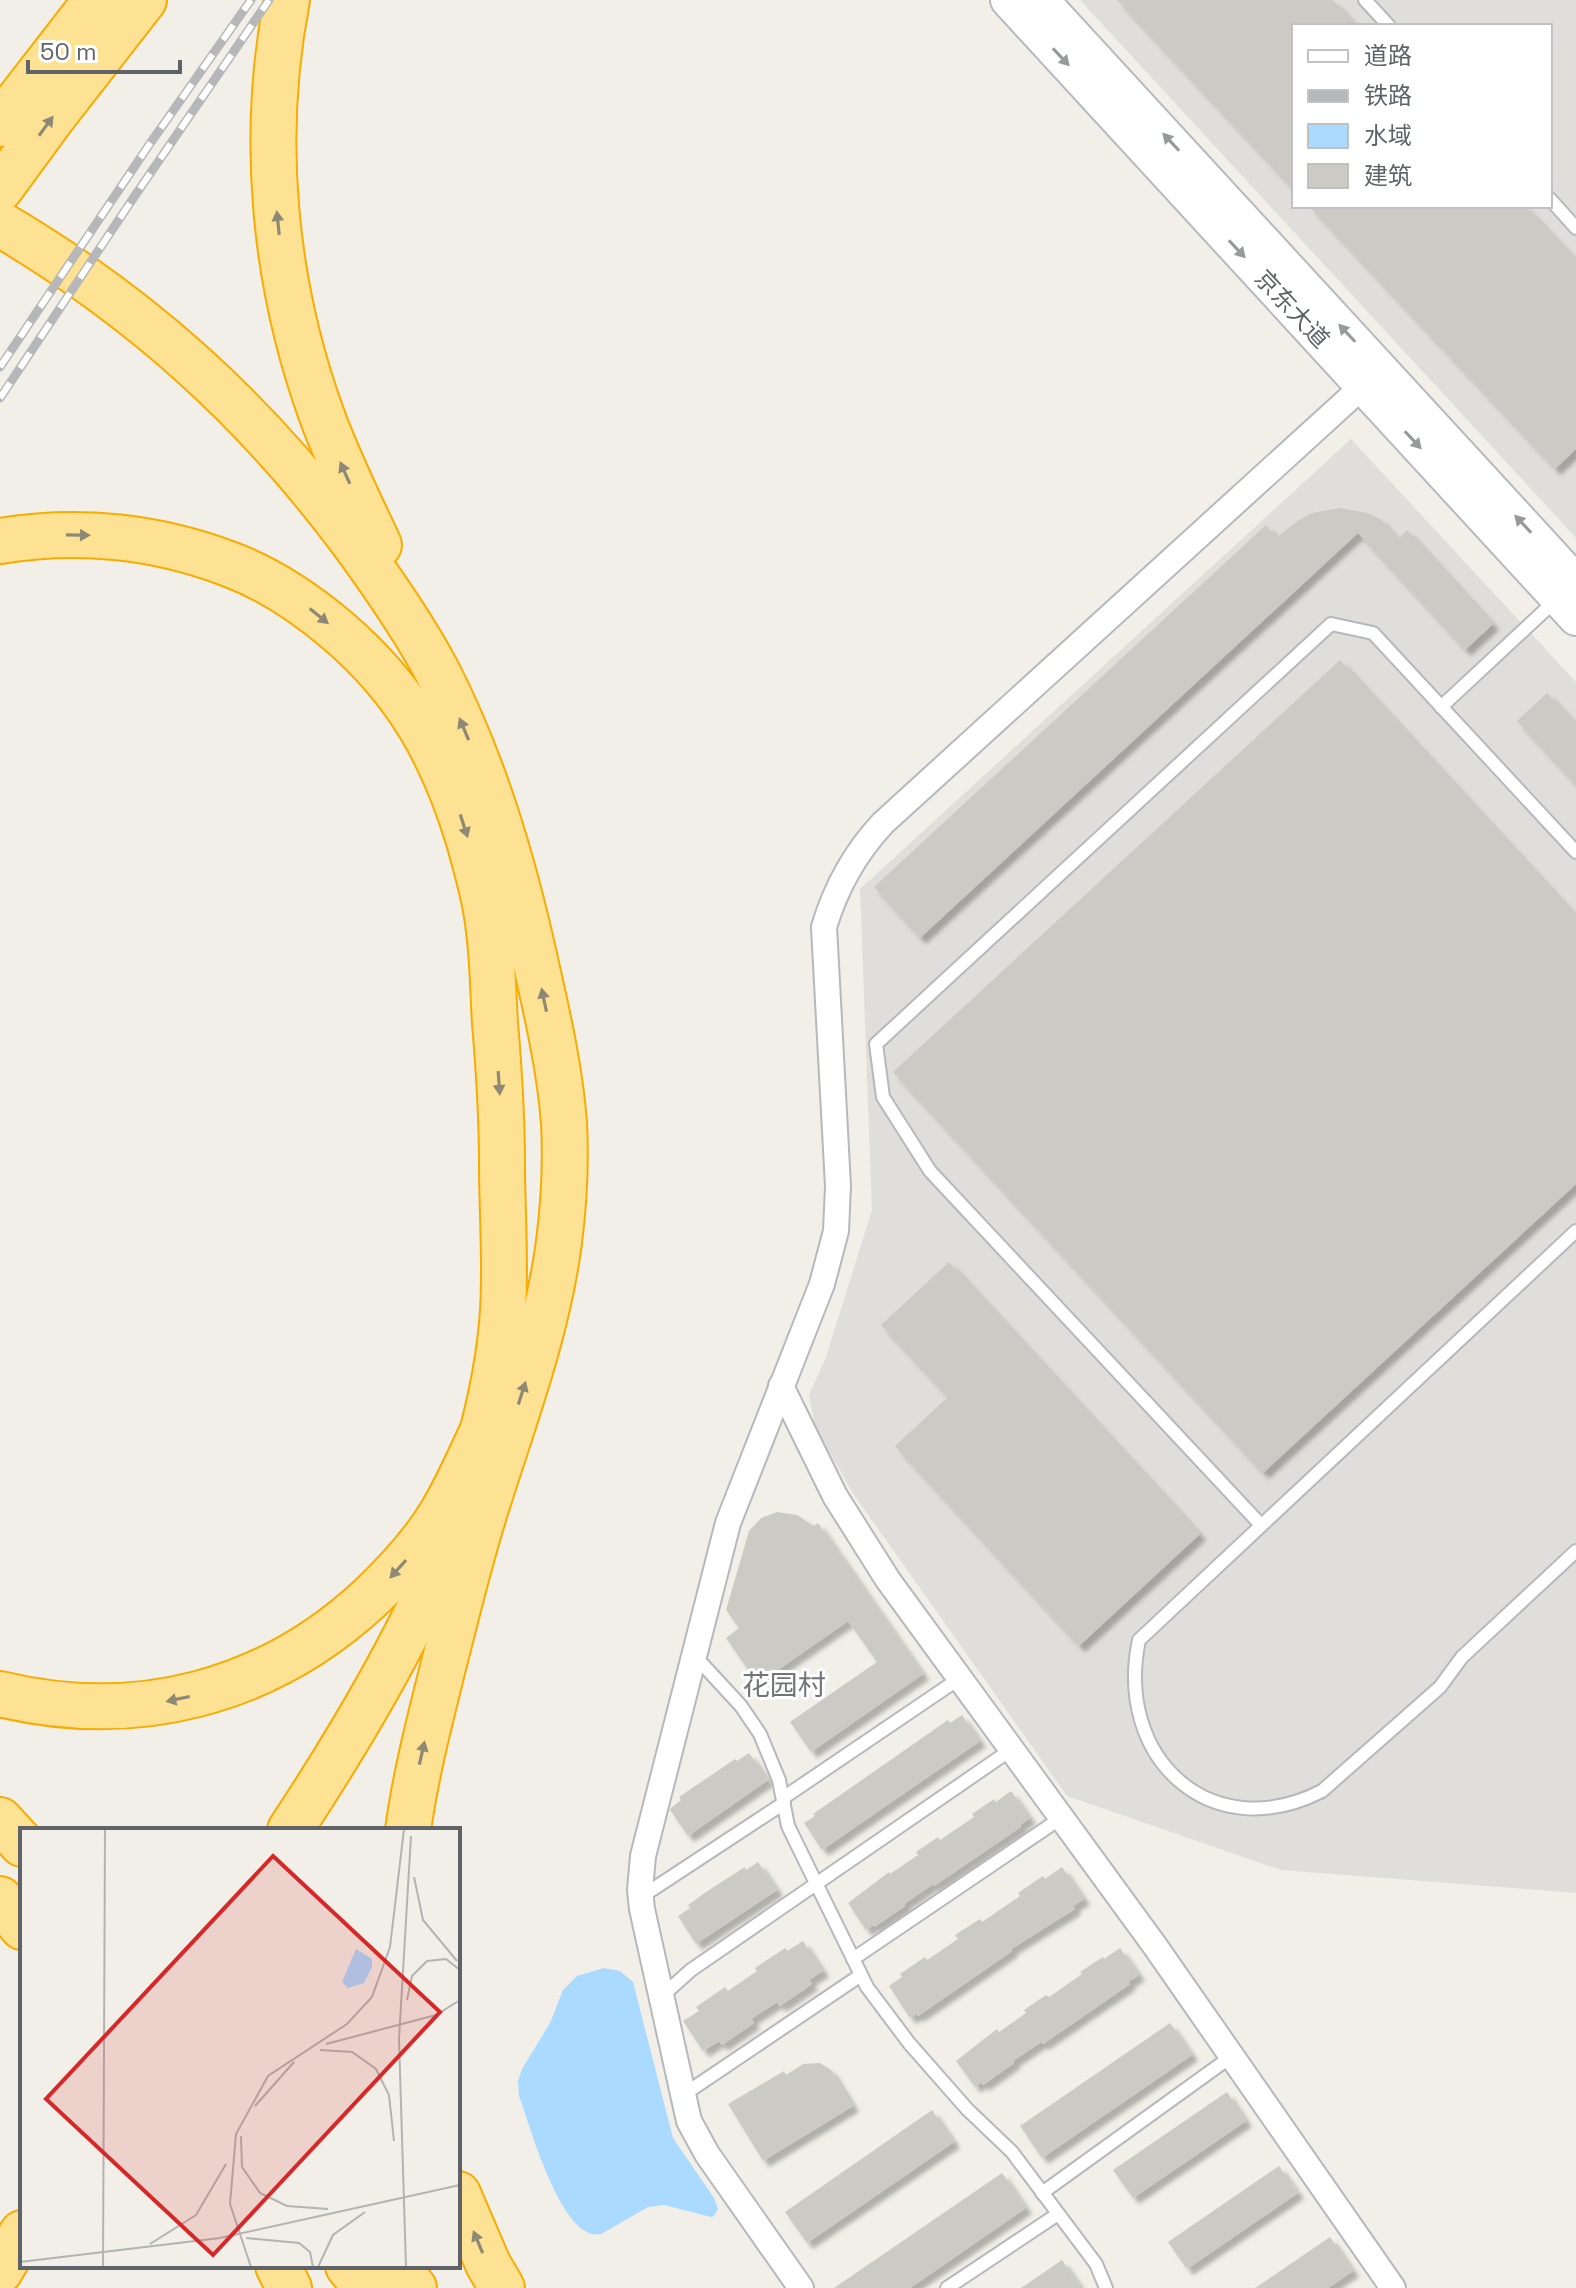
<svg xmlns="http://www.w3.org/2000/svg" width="1576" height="2288" viewBox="0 0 1576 2288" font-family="'Space Grotesk','Noto Sans SC',sans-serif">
  <defs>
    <filter id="shadow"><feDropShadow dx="6" dy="6" stdDeviation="2" flood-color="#0004"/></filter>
  </defs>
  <rect width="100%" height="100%" fill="#f1efe8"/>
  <g fill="#e0deda" fill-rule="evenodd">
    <path d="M1080,0H1576V538L1567,528ZM1294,26H1550V206H1294Z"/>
    <polygon points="1351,439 1576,682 1576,1893 1281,1870 1067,1796 852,1492 815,1426 809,1395 826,1357 872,1210 860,889"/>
  </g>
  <path fill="#aadaff" d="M604,1968L620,1971L633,1982L673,2138L714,2198L718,2209L714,2216L711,2217L664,2205L648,2207L601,2234C562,2243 530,2126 519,2096L518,2081L522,2069L550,2023L563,1990L577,1976Z"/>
  <g fill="#cccac5" filter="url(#shadow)">
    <polygon points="1117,0 1333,0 1357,26 1294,26 1294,190"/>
    <polygon points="1309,206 1525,206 1576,260 1576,449 1555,469"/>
    <polygon points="1339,508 1367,513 1380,519 1398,539 1407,530 1493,624 1465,650 1358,533 920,938 874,887 1266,525 1277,537 1299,520 1312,513"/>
    <polygon points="1340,660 1576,916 1576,1184 1263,1473 893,1072"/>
    <polygon points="1547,693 1576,724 1576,785 1517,721"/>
    <polygon points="949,1262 1200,1534 1079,1646 895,1446 948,1397 881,1325"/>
    <polygon points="777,1512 797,1515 814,1526 818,1523 923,1674 811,1752 790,1722 877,1662 848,1621 762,1681 757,1674 753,1677 726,1638 739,1628 726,1610 749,1531 761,1518"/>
    <polygon points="962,1715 980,1741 822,1850 804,1823 815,1816 813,1814 948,1720 950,1723"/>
    <polygon points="749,1753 768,1780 688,1836 670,1810 671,1808 681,1800 679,1797 735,1759 737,1761"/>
    <polygon points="1011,1791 1030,1818 1020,1825 1021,1827 934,1886 933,1884 904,1904 905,1906 874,1927 873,1925 866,1930 848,1903 889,1872 890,1874 918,1855 916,1852 938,1837 940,1840 974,1817 972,1814 994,1799 996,1802"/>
    <polygon points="758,1862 777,1890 696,1944 678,1916 690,1908 688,1905 709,1890 745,1867 746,1870"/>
    <polygon points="1062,1867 1084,1899 1073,1906 1075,1909 1011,1949 1012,1951 918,2016 916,2014 910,2018 889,1986 902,1977 900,1974 925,1957 927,1960 958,1939 955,1935 980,1919 982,1922 1020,1896 1018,1893 1043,1876 1045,1879"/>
    <polygon points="803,1941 823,1971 809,1980 812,1984 780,2006 777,2002 751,2019 754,2023 722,2045 719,2041 703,2051 683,2021 699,2011 696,2007 725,1987 728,1991 757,1971 755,1968 785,1948 787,1951"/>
    <polygon points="1120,1948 1139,1975 1128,1982 1130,1984 1043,2044 1041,2042 1013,2061 1014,2063 983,2085 981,2082 975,2087 956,2061 997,2029 999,2032 1026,2013 1024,2010 1046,1995 1049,1997 1082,1974 1080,1972 1103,1957 1104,1959"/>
    <polygon points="1170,2023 1192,2055 1042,2158 1020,2126"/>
    <polygon points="820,2063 831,2070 853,2106 763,2161 728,2104 784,2071 786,2075 803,2064"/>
    <polygon points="1227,2092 1246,2121 1133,2198 1113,2170"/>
    <polygon points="932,2110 954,2142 807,2243 785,2212"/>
    <polygon points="1279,2166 1298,2193 1187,2269 1168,2242"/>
    <polygon points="1002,2173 1026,2208 910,2288 834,2288"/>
    <polygon points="1330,2237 1353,2271 1328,2288 1255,2288"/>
    <polygon points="1062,2260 1081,2288 1021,2288"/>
  </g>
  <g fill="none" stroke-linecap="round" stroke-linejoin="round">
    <g stroke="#b5b8bc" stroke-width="16">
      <g id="lane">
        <polyline points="1365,0 1389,26"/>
        <polyline points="1550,199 1576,228"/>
        <polyline points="1441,707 1556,600"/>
        <path d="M1576,1231L1139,1640C1114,1757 1210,1848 1322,1791L1440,1687L1462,1657L1576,1551"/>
        <polyline points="1261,1525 930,1171 883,1097 876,1044 1331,624 1373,633 1576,852"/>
        <polyline points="694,1655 741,1706 760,1734 779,1780 788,1826 867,1987 909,2043 967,2109 1012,2152 1096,2264 1106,2288"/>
        <polyline points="783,1798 960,1678"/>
        <polyline points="641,1897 784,1803"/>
        <polyline points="853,1959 1061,1818"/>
        <polyline points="662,1996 691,1970 1012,1749"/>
        <polyline points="683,2095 861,1975"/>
        <polyline points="1042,2193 1232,2056"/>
        <polyline points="947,2288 1058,2214"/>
      </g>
    </g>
    <g stroke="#b5b8bc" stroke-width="28">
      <g id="street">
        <polyline points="781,1386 835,1496 888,1580 1155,1946 1393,2288"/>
        <path d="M801,2288L707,2154L689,2121L642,1909L640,1890L643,1856L728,1523L822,1284L836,1231L838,1186L824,927C836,887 854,854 883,823L1363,386"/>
      </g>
    </g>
    <g stroke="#b6babf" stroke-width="38">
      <g id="secondary">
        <polyline points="1008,0 1576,618"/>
        <polyline points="1041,0 1576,582"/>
      </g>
    </g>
    <g stroke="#f9ab00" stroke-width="48">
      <g id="highway">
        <path d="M287,0C260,138 274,284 322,416C338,460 359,502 379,545"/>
        <polyline points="0,124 96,0"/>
        <polyline points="0,189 52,118 144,0"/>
        <path d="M0,224C141,307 255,410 353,542C383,583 414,627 438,673C484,763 513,861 535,960C547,1013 560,1069 564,1123C566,1162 564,1203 559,1242C547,1334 513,1421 486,1508C470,1558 458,1609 445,1659C431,1716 416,1772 408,1830"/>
        <path d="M0,541C77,528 156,536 229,564C270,579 305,603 338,631C407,690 443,755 469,841C477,870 486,901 489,931C493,961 493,992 495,1023C499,1070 502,1117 502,1164C502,1212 506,1262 503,1311C500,1355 491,1401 479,1444"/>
        <path d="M0,1694C137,1727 268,1693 371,1597C397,1572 423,1544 441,1514C457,1488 469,1459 482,1432"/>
        <polyline points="0,1820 22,1844"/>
        <path d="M290,1830C342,1751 392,1669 431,1583C441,1560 448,1536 457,1513"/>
        <polyline points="0,1899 22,1927"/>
        <polyline points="458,2194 488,2264 502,2288"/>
        <polyline points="278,2266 289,2288"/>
        <polyline points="348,2266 366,2288"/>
        <polyline points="396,2266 414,2288"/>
        <polyline points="0,2271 22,2233"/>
      </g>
    </g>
    <use href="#lane" stroke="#fff" stroke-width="12"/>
    <use href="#street" stroke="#fff" stroke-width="24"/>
    <use href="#secondary" stroke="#fff" stroke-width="34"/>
    <use href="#highway" stroke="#fde293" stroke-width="44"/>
    <g stroke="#b6b7b8" stroke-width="9">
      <g id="rail">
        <polyline points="0,367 149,145 251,0"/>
        <polyline points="0,398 134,197 269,0"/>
      </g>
    </g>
    <use href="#rail" stroke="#fff" stroke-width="6" stroke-dasharray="18" stroke-linecap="butt"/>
  </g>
  <defs><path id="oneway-solid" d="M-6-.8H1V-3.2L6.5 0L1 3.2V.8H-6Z" transform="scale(2)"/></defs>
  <g fill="#979a9d">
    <use href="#oneway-solid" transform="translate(1061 57) rotate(47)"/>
    <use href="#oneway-solid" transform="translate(1171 142) rotate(-133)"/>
    <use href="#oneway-solid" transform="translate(1237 249) rotate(47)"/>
    <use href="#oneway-solid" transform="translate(1347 333) rotate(-133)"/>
    <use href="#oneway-solid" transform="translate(1413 440) rotate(47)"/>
    <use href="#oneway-solid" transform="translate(1523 524) rotate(-133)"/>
  </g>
  <g fill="#8e8975">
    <use href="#oneway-solid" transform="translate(46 126) rotate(-54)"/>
    <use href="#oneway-solid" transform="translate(278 223) rotate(-96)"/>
    <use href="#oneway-solid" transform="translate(345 473) rotate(-114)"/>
    <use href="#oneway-solid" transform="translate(78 535) rotate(1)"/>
    <use href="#oneway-solid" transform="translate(319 616) rotate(39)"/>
    <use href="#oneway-solid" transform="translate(464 729) rotate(-113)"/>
    <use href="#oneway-solid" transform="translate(464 826) rotate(72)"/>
    <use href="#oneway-solid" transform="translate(544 1000) rotate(-102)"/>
    <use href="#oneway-solid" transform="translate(499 1083) rotate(86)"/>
    <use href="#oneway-solid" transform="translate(522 1393) rotate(-72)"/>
    <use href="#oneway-solid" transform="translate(398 1569) rotate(132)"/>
    <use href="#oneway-solid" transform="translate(178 1699) rotate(168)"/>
    <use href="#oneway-solid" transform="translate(422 1753) rotate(-77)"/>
    <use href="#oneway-solid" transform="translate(478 2242) rotate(-113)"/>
  </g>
  <g text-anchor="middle" stroke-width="6" stroke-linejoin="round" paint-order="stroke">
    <g font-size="24" fill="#5f6368" stroke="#fff">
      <text transform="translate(1292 309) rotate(47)" y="8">京东大道</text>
    </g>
    <g font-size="28" fill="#70757a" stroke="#fff">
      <text x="784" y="1695">花园村</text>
    </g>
  </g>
  <g transform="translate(20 1828)">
    <rect width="440" height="440" fill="#f1efe8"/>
    <path d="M336,121L352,131V139L344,155L328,160L322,154Z" fill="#aadaff"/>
    <path fill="none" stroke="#b3b3b1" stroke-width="2" d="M394,49L403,92L437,133M387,172L392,148L407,133L426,131L440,142M306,216L416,187L440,172M300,222L332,224L356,241L369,267L374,313M235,278L274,234M221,308L222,339L240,365L267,378L308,381M226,410L279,415L290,424L293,439M130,416L176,387L206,336M0,434L200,410L440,357M83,439L85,1M231,439L210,376L216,306L248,248L327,196L352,169L370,119L384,1M298,439L313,407L345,384M386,439L379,211L391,8"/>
    <path fill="#d62828" fill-opacity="0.15" stroke="#d62828" stroke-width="4" d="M253,28L420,184L193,427L26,271Z"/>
    <rect width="440" height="440" fill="none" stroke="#5f6368" stroke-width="4"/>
  </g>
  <rect x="1292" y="24" width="260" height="184" fill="#ffffff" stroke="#bfc1c3" stroke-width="2"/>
  <rect x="1308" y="50" width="40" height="12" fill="#ffffff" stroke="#bfc1c3" stroke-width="2"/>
  <text x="1364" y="64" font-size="24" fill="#5f6368">道路</text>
  <rect x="1308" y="90" width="40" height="12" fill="#b6b7b8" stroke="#bfc1c3" stroke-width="2"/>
  <text x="1364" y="104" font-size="24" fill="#5f6368">铁路</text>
  <rect x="1308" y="124" width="40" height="24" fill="#aadaff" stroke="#bfc1c3" stroke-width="2"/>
  <text x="1364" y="144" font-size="24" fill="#5f6368">水域</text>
  <rect x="1308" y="164" width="40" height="24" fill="#cccac5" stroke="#bfc1c3" stroke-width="2"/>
  <text x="1364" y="184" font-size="24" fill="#5f6368">建筑</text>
  <path d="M28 60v12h152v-12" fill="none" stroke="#5f6368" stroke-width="4"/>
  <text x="40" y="60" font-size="24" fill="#5f6368" stroke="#ffffff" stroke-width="6" paint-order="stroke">50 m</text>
</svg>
